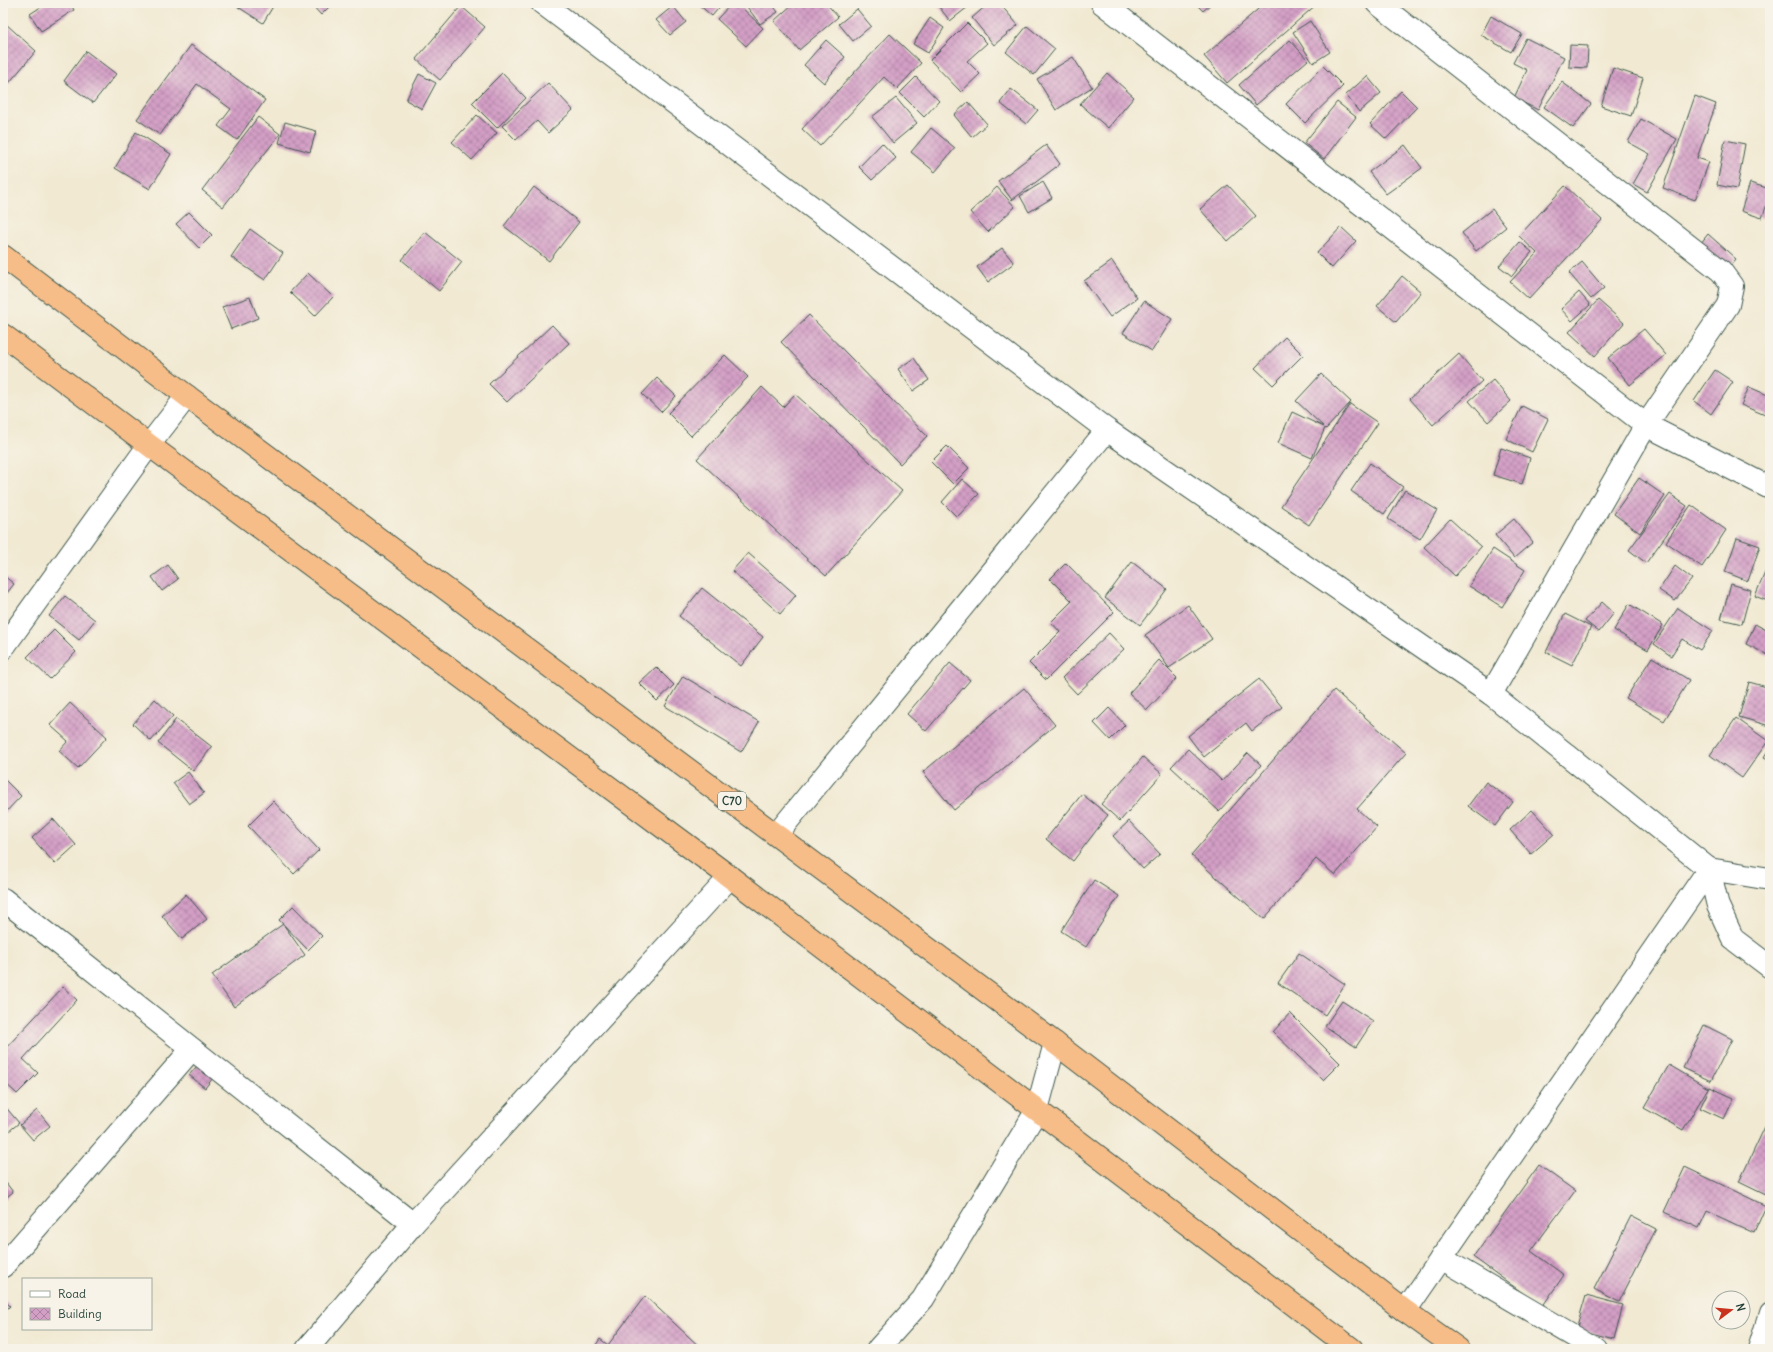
<svg xmlns="http://www.w3.org/2000/svg" width="1773" height="1352" viewBox="0 0 1773 1352" font-family="Delius,sans-serif">
  <defs>
    <pattern id="building-cross-hatch" width="8" height="8" patternUnits="userSpaceOnUse"><rect width="8" height="8" fill="#d49fc6"/><path d="M0 0l8 8M0 8l8-8" fill="none" stroke="#ab83a2"/></pattern>
  </defs>
  <rect width="100%" height="100%" fill="#f7f3e8"/>
  <filter id="ink" filterUnits="userSpaceOnUse"><feTurbulence type="fractalNoise" baseFrequency=".025" numOctaves="2"/><feDisplacementMap in="SourceGraphic" scale="8" xChannelSelector="R" yChannelSelector="G"/><feConvolveMatrix kernelMatrix="1 2 1 2 8 2 1 2 1" color-interpolation-filters="sRGB"/></filter>
  <filter id="wash" filterUnits="userSpaceOnUse"><feTurbulence type="fractalNoise" baseFrequency=".012" numOctaves="4" result="noise"/><feDisplacementMap in="SourceGraphic" scale="16" xChannelSelector="R" yChannelSelector="G"/><feGaussianBlur stdDeviation="0.9" result="paint"/><feColorMatrix in="noise" values="0 0 0 0 0 0 0 0 0 0 0 0 0 0 0 0 0 1.4 0 .05"/><feComposite in="paint" operator="in"/></filter>
  <g filter="url(#wash)">
    <rect width="100%" height="100%" fill="#f1e9d2"/>
    <g id="blocks">
      <g fill="url(#building-cross-hatch)">
        <polygon points="47,3 70,3 74,10 41,31 30,14"/>
        <polygon points="232,3 275,3 263,23"/>
        <polygon points="310,3 333,3 321,15"/>
        <polygon points="697,3 723,3 712,16"/>
        <polygon points="732,3 737,3 763,28 746,46 717,19"/>
        <polygon points="744,3 771,3 778,12 760,24"/>
        <polygon points="794,3 826,3 838,17 799,50 774,21"/>
        <polygon points="936,3 973,3 950,21"/>
        <polygon points="989,3 999,3 1018,25 994,45 972,18"/>
        <polygon points="1195,3 1212,3 1203,11"/>
        <polygon points="1265,3 1318,3 1227,83 1204,56"/>
        <polygon points="461,6 485,27 440,80 416,59"/>
        <polygon points="673,6 686,22 670,35 656,20"/>
        <polygon points="857,9 871,26 853,41 839,24"/>
        <polygon points="1491,16 1522,34 1511,52 1481,35"/>
        <polygon points="930,18 944,28 928,53 913,44"/>
        <polygon points="1310,21 1330,52 1313,63 1293,32"/>
        <polygon points="967,23 987,43 967,61 980,74 961,92 930,60"/>
        <polygon points="6,24 36,51 3,90 3,27"/>
        <polygon points="1027,26 1055,49 1034,75 1006,52"/>
        <polygon points="890,34 921,63 897,89 884,77 820,146 802,129"/>
        <polygon points="1526,38 1564,57 1538,110 1514,98 1527,70 1513,63"/>
        <polygon points="826,40 845,57 824,83 804,65"/>
        <polygon points="1290,40 1308,60 1256,105 1239,85"/>
        <polygon points="191,45 265,100 237,140 218,126 231,109 197,84 160,135 137,119"/>
        <polygon points="1570,45 1588,46 1587,68 1569,67"/>
        <polygon points="86,51 116,74 93,103 64,81"/>
        <polygon points="1073,57 1092,87 1056,110 1037,79"/>
        <polygon points="1323,66 1343,86 1305,123 1286,104"/>
        <polygon points="1613,68 1643,78 1631,116 1601,106"/>
        <polygon points="502,73 526,98 497,128 472,103"/>
        <polygon points="1107,73 1134,97 1108,128 1080,104"/>
        <polygon points="419,74 436,83 422,109 406,100"/>
        <polygon points="1367,76 1381,93 1359,112 1346,95"/>
        <polygon points="916,77 939,101 924,117 900,93"/>
        <polygon points="1562,82 1591,104 1573,128 1544,107"/>
        <polygon points="548,83 573,110 548,133 537,121 516,140 502,126"/>
        <polygon points="1011,89 1038,110 1026,124 1000,103"/>
        <polygon points="1401,91 1417,107 1386,139 1370,124"/>
        <polygon points="1695,96 1716,104 1697,158 1709,162 1695,200 1663,188"/>
        <polygon points="896,98 917,123 893,143 872,117"/>
        <polygon points="968,102 987,124 972,137 954,115"/>
        <polygon points="1337,102 1356,117 1324,159 1304,143"/>
        <polygon points="477,115 497,133 472,160 452,142"/>
        <polygon points="258,117 280,134 223,207 202,190"/>
        <polygon points="1641,119 1677,139 1647,192 1633,184 1650,154 1628,142"/>
        <polygon points="285,122 316,131 310,152 279,143"/>
        <polygon points="931,128 955,148 935,172 911,152"/>
        <polygon points="136,132 171,154 150,189 115,168"/>
        <polygon points="1725,140 1745,144 1737,189 1717,185"/>
        <polygon points="882,143 896,158 872,180 859,167"/>
        <polygon points="1046,145 1060,164 1012,200 998,181"/>
        <polygon points="1405,145 1422,168 1386,194 1369,172"/>
        <polygon points="1043,182 1052,198 1029,212 1020,196"/>
        <polygon points="1750,183 1770,189 1770,196 1762,218 1741,211"/>
        <polygon points="1228,185 1256,216 1228,241 1200,209"/>
        <polygon points="1565,186 1602,220 1529,299 1510,282 1537,253 1519,236"/>
        <polygon points="534,187 579,222 549,261 504,226"/>
        <polygon points="997,187 1015,207 988,232 970,212"/>
        <polygon points="1492,209 1506,227 1476,251 1462,233"/>
        <polygon points="189,212 212,235 199,248 176,224"/>
        <polygon points="1341,227 1356,241 1332,268 1317,253"/>
        <polygon points="250,229 283,253 265,280 231,257"/>
        <polygon points="425,232 462,262 439,291 402,260"/>
        <polygon points="1708,234 1736,259 1721,277 1693,253"/>
        <polygon points="1520,242 1532,252 1512,276 1499,266"/>
        <polygon points="1002,248 1014,263 988,282 977,267"/>
        <polygon points="1112,261 1137,298 1110,317 1084,281"/>
        <polygon points="1582,262 1604,288 1591,299 1569,273"/>
        <polygon points="308,273 333,297 315,316 290,292"/>
        <polygon points="1402,276 1421,292 1396,322 1377,306"/>
        <polygon points="1579,292 1590,305 1572,321 1561,309"/>
        <polygon points="250,297 258,318 231,329 222,307"/>
        <polygon points="1598,300 1624,323 1595,356 1569,332"/>
        <polygon points="1144,301 1172,319 1152,351 1123,333"/>
        <polygon points="809,315 927,436 900,464 781,342"/>
        <polygon points="552,325 569,343 507,402 489,384"/>
        <polygon points="1644,329 1666,355 1630,385 1608,358"/>
        <polygon points="1285,337 1303,355 1273,385 1255,368"/>
        <polygon points="1459,354 1482,381 1433,425 1410,399"/>
        <polygon points="725,355 748,377 691,436 668,413"/>
        <polygon points="914,358 929,380 913,391 898,369"/>
        <polygon points="1715,370 1733,382 1711,414 1694,401"/>
        <polygon points="1321,374 1351,402 1326,429 1325,428 1312,458 1278,443 1292,412 1324,427 1296,401"/>
        <polygon points="657,378 676,396 661,412 642,394"/>
        <polygon points="1493,380 1511,401 1488,422 1469,401"/>
        <polygon points="762,387 783,407 795,394 902,491 826,576 697,459"/>
        <polygon points="1749,387 1770,396 1770,417 1741,405"/>
        <polygon points="1350,404 1378,423 1309,525 1281,506"/>
        <polygon points="1522,406 1548,419 1532,452 1506,439"/>
        <polygon points="947,446 969,468 953,484 931,462"/>
        <polygon points="1501,448 1530,458 1522,484 1493,475"/>
        <polygon points="1370,463 1403,487 1384,514 1351,491"/>
        <polygon points="1639,478 1665,496 1640,533 1614,514"/>
        <polygon points="962,479 979,494 957,517 942,502"/>
        <polygon points="1405,490 1437,510 1420,539 1388,519"/>
        <polygon points="1670,494 1687,506 1646,563 1629,550"/>
        <polygon points="1691,505 1726,530 1702,567 1666,542"/>
        <polygon points="1450,519 1481,547 1455,576 1424,547"/>
        <polygon points="1514,519 1533,542 1514,558 1495,535"/>
        <polygon points="1737,538 1760,546 1748,581 1725,572"/>
        <polygon points="1493,549 1525,570 1502,607 1469,586"/>
        <polygon points="748,553 796,595 780,614 732,571"/>
        <polygon points="1770,561 1770,602 1755,596"/>
        <polygon points="1132,562 1167,589 1140,625 1105,598"/>
        <polygon points="1066,563 1114,612 1046,680 1029,663 1060,632 1051,622 1072,601 1050,579"/>
        <polygon points="168,565 178,579 162,591 152,577"/>
        <polygon points="1675,566 1692,579 1675,601 1659,590"/>
        <polygon points="3,575 14,584 3,598"/>
        <polygon points="1731,584 1751,590 1742,624 1721,619"/>
        <polygon points="702,588 763,637 741,666 679,616"/>
        <polygon points="65,596 95,620 79,640 49,616"/>
        <polygon points="1602,602 1614,613 1599,632 1585,621"/>
        <polygon points="1629,604 1663,625 1648,650 1614,630"/>
        <polygon points="1188,605 1212,639 1169,668 1145,635"/>
        <polygon points="1678,608 1713,631 1700,650 1682,639 1671,656 1654,644"/>
        <polygon points="1565,614 1591,627 1572,665 1546,652"/>
        <polygon points="1755,624 1770,632 1770,656 1746,644"/>
        <polygon points="54,630 76,652 50,679 27,657"/>
        <polygon points="1109,633 1124,649 1077,694 1062,678"/>
        <polygon points="1652,657 1689,680 1664,721 1626,698"/>
        <polygon points="1159,660 1177,678 1147,710 1129,693"/>
        <polygon points="950,663 970,680 926,731 907,714"/>
        <polygon points="656,667 674,685 657,701 639,683"/>
        <polygon points="683,676 759,722 741,752 665,706"/>
        <polygon points="1259,679 1282,707 1252,731 1246,723 1204,757 1188,736"/>
        <polygon points="1749,682 1770,688 1770,726 1739,717"/>
        <polygon points="1024,688 1055,725 954,810 923,772"/>
        <polygon points="1334,690 1406,753 1357,809 1377,827 1335,875 1316,859 1264,919 1191,855"/>
        <polygon points="155,699 173,716 151,741 133,724"/>
        <polygon points="70,703 107,737 78,768 59,751 68,741 50,725"/>
        <polygon points="1109,708 1125,725 1110,740 1094,723"/>
        <polygon points="1736,718 1768,741 1742,778 1710,755"/>
        <polygon points="176,719 212,747 193,771 158,743"/>
        <polygon points="1770,747 1770,760 1764,757"/>
        <polygon points="1188,749 1222,781 1248,753 1261,765 1219,811 1171,767"/>
        <polygon points="1143,757 1162,774 1120,821 1101,804"/>
        <polygon points="188,772 204,793 189,804 173,783"/>
        <polygon points="3,778 21,796 3,815"/>
        <polygon points="1486,782 1513,802 1495,826 1468,806"/>
        <polygon points="1082,794 1108,815 1073,861 1046,839"/>
        <polygon points="273,801 319,850 294,874 248,826"/>
        <polygon points="1532,810 1554,834 1531,854 1510,830"/>
        <polygon points="53,819 76,845 55,864 32,838"/>
        <polygon points="1129,821 1160,854 1143,869 1113,836"/>
        <polygon points="1094,880 1119,896 1086,947 1061,931"/>
        <polygon points="186,894 207,919 182,939 162,916"/>
        <polygon points="293,906 322,936 308,950 279,920"/>
        <polygon points="283,924 305,955 234,1007 212,975"/>
        <polygon points="1299,953 1345,984 1325,1015 1278,983"/>
        <polygon points="63,987 77,1000 23,1059 38,1073 17,1094 3,1081 3,1051"/>
        <polygon points="1342,1001 1373,1021 1356,1047 1325,1026"/>
        <polygon points="1290,1013 1340,1063 1323,1080 1273,1032"/>
        <polygon points="1704,1025 1732,1039 1711,1081 1683,1068"/>
        <polygon points="206,1056 220,1069 205,1088 189,1075"/>
        <polygon points="1669,1065 1708,1088 1683,1130 1644,1108"/>
        <polygon points="1710,1087 1734,1098 1724,1119 1700,1108"/>
        <polygon points="3,1104 19,1123 3,1136"/>
        <polygon points="37,1110 50,1126 33,1140 20,1125"/>
        <polygon points="1770,1116 1770,1197 1739,1182"/>
        <polygon points="1539,1165 1575,1191 1531,1251 1564,1275 1542,1307 1473,1257"/>
        <polygon points="1685,1167 1766,1206 1754,1233 1707,1211 1699,1228 1664,1212"/>
        <polygon points="3,1179 13,1192 3,1200"/>
        <polygon points="1631,1216 1656,1229 1619,1302 1594,1289"/>
        <polygon points="1586,1295 1623,1305 1614,1339 1576,1329"/>
        <polygon points="645,1296 702,1349 593,1349 600,1339 608,1345"/>
        <polygon points="3,1299 10,1306 3,1313"/>
      </g>
    </g>
  </g>
  <g filter="url(#ink)">
    <use href="#blocks" fill-opacity="0" stroke="#3e574c" stroke-width="1"/>
    <g fill="none" stroke-linecap="round" stroke-linejoin="round">
      <g stroke="#3e574c" stroke-width="24">
        <g id="minor">
          <polyline points="542,3 1107,430 1491,694 1709,869 1405,1311"/>
          <polyline points="1102,3 1646,425 1770,488"/>
          <polyline points="1377,3 1721,271 1732,286 1728,305 1646,425 1491,694"/>
          <polyline points="3,648 149,445 187,396"/>
          <polyline points="777,834 1107,430"/>
          <polyline points="1770,879 1709,869 1718,906 1733,939 1770,967"/>
          <polyline points="3,899 413,1224"/>
          <polyline points="1441,1258 1596,1349"/>
          <polyline points="3,1266 192,1049"/>
          <polyline points="307,1349 413,1224 730,877"/>
          <polyline points="878,1349 923,1299 1037,1110 1055,1043"/>
          <polyline points="1759,1349 1770,1314"/>
        </g>
      </g>
      <g stroke="#3e574c" stroke-width="24">
        <g id="trunk">
          <polyline points="3,256 187,396 1055,1043 1405,1311 1458,1349"/>
          <polyline points="3,335 149,445 730,877 1352,1349"/>
        </g>
      </g>
      <use href="#minor" stroke="#fff" stroke-width="22"/>
      <use href="#trunk" stroke="#f7bd88" stroke-width="22"/>
    </g>
  </g>
  <g text-anchor="middle" stroke-width="3" stroke-linejoin="round" paint-order="stroke">
    <rect fill="#f7f3e8" stroke="#60746a" stroke-width="1" x="718" y="792" width="28" height="18" rx="3"/>
    <g font-size="11" font-weight="bold" fill="#1f3d34">
      <text x="732" y="805">C70</text>
    </g>
  </g>
  <rect width="1773" height="1352" fill="none" stroke="#f7f3e8" stroke-width="16"/>
  <rect x="22" y="1278" width="130" height="52" fill="#f7f3e8" stroke="#a1aaa0"/>
  <rect x="30" y="1291" width="20" height="6" fill="#ffffff" stroke="#a1aaa0"/>
  <text x="58" y="1298" font-size="12" fill="#1f3d34">Road</text>
  <rect x="30" y="1308" width="20" height="12" fill="url(#building-cross-hatch)" stroke="#a1aaa0"/>
  <text x="58" y="1318" font-size="12" fill="#1f3d34">Building</text>
  <g transform="translate(1731 1310) rotate(74)"><circle r="19" fill="#f7f3e8" stroke="#a1aaa0"/>
  <path d="M0-3L7 15L0 10L-7 15Z" fill="#c8321e"/>
  <text y="-6" font-size="11" font-weight="bold" text-anchor="middle" fill="#1f3d34">N</text>
  </g>
</svg>
